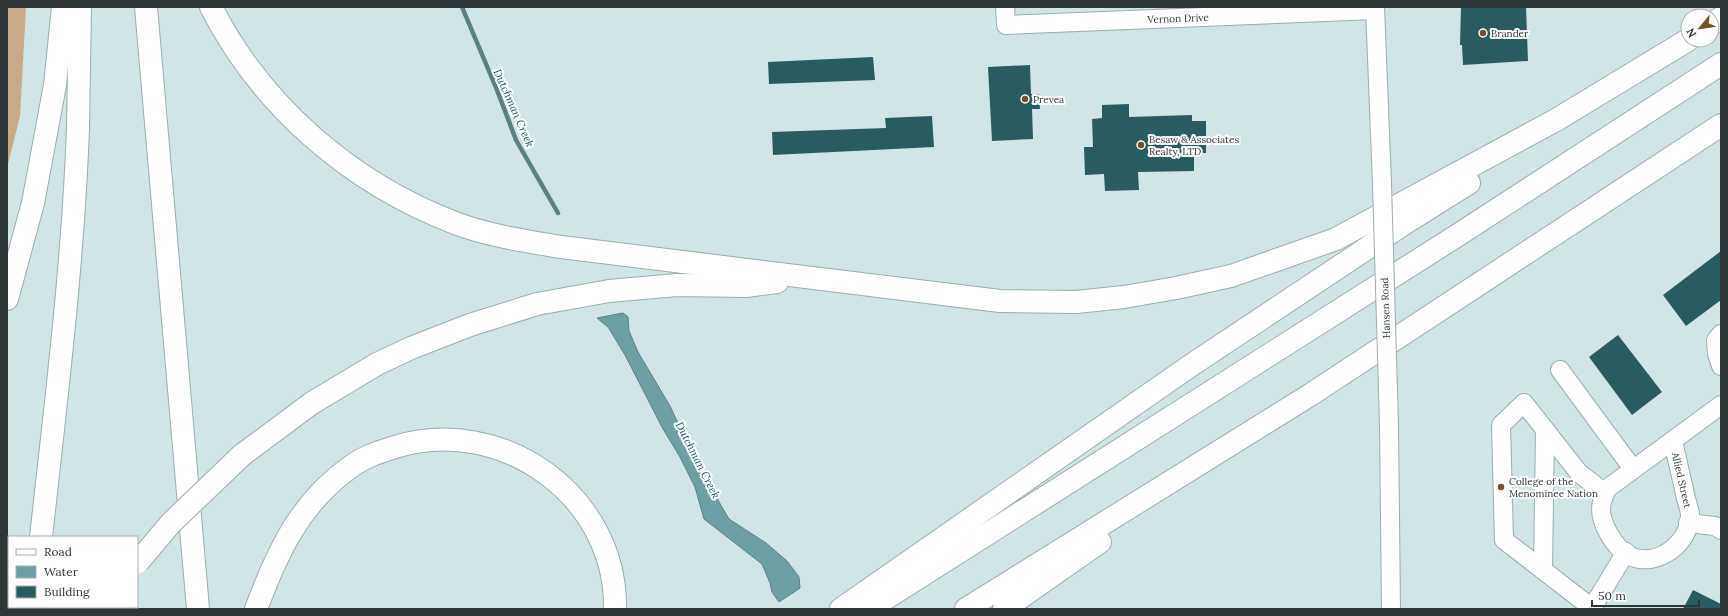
<svg xmlns="http://www.w3.org/2000/svg" width="1728" height="616" viewBox="0 0 1728 616" font-family="Lora,serif">
  <rect width="100%" height="100%" fill="#d1e4e6"/>
  <polygon fill="#c8aa8b" points="7,7 26,7 20,116 7,168"/>
  <polygon fill="#6da0a5" stroke="#5a8084" points="623,313 628,317 629,331 638,352 670,406 698,466 729,519 766,543 787,561 799,577 800,588 779,602 772,592 770,583 762,564 704,519 695,487 680,457 663,429 625,355 608,327 597,318"/>
  <g fill="none" stroke-linecap="round" stroke-linejoin="round">
    <polyline stroke="#5a8084" stroke-width="4.5" points="462,7 497,90 516,140 558,213"/>
  </g>
  <g fill="#295c60">
    <polygon points="1461,7 1526,7 1528,61 1463,65 1462,45 1460,45"/>
    <polygon points="873,57 875,80 769,84 768,62"/>
    <polygon points="1030,65 1031,94 1039,94 1040,109 1032,109 1033,139 992,141 988,67"/>
    <polygon points="1129,104 1129,117 1192,115 1192,121 1206,121 1206,153 1194,153 1194,171 1138,172 1139,190 1105,191 1104,174 1085,175 1084,147 1093,147 1092,119 1102,118 1102,105"/>
    <polygon points="932,116 934,147 773,155 772,132 886,128 885,118"/>
    <polygon points="1721,251 1721,300 1686,326 1663,295"/>
    <polygon points="1618,335 1662,392 1632,415 1589,357"/>
    <polygon points="1693,590 1721,604 1721,609 1683,609"/>
  </g>
  <g fill="none" stroke-linecap="round" stroke-linejoin="round">
    <g stroke="#9baeaf" stroke-width="20">
      <g id="minor">
        <polyline points="1005,7 1006,25 1375,10"/>
        <polyline points="1375,7 1382,184"/>
        <polyline points="1721,334 1716,340 1717,354 1721,366"/>
        <polyline points="1560,370 1633,469"/>
        <polyline points="1389,425 1391,609"/>
        <path d="M1673,441C1677,459 1681,476 1685,494C1686,501 1690,509 1690,515C1690,543 1658,567 1632,557C1615,550 1597,520 1602,502C1603,497 1606,492 1608,488L1721,405"/>
        <polyline points="1605,493 1579,473 1524,403 1501,425 1504,540 1592,608 1626,552"/>
        <polyline points="1688,523 1715,526 1721,530"/>
        <polyline points="1543,570 1545,430"/>
      </g>
    </g>
    <g stroke="#9baeaf" stroke-width="24">
      <g id="highway">
        <polyline points="146,7 198,609"/>
        <path d="M211,7C262,107 351,183 455,223C489,236 526,241 561,247L1000,301L1076,302L1124,297L1176,288L1231,276L1336,239L1556,120L1688,40"/>
        <polyline points="1712,24 1721,18"/>
        <polyline points="7,299 33,203 55,85 63,7"/>
        <polyline points="242,455 312,403 377,364 411,348 470,325 537,304 609,291 677,285 746,286 777,282"/>
        <path d="M41,537C56,401 73,265 78,128C79,88 79,47 80,7"/>
        <polyline points="14,609 14,607"/>
        <polyline points="33,609 33,607"/>
        <polyline points="105,609 106,607"/>
        <path d="M256,609C277,553 299,504 349,468C363,457 379,452 395,447C502,414 617,496 615,609"/>
        <polyline points="841,609 1190,366 1402,225 1469,183"/>
        <polyline points="869,609 1458,235 1721,64"/>
        <polyline points="966,609 1310,395 1721,125"/>
        <polyline points="1004,609 1100,542"/>
      </g>
    </g>
    <use href="#minor" stroke="#fff" stroke-width="18"/>
    <use href="#highway" stroke="#fff" stroke-width="22"/>
    <g stroke="#9baeaf" stroke-width="20" stroke-linecap="butt">
      <polyline id="minor-bridge" points="1382,184 1389,425"/>
    </g>
    <g stroke="#9baeaf" stroke-width="24" stroke-linecap="butt">
      <polyline id="highway-bridge" points="138,562 171,523 242,455"/>
    </g>
    <use href="#minor-bridge" stroke="#fff" stroke-width="18"/>
    <use href="#highway-bridge" stroke="#fff" stroke-width="22"/>
  </g>
  <g fill="#75522b" stroke="#fff" stroke-width="1.5">
    <circle cx="1483" cy="33" r="4"/>
    <circle cx="1025" cy="99" r="4"/>
    <circle cx="1141" cy="145" r="4"/>
    <circle cx="1501" cy="487" r="4"/>
  </g>
  <g text-anchor="middle" stroke-width="4" stroke-linejoin="round" paint-order="stroke">
    <g font-size="10" fill="#2f3637" stroke="#fff">
      <text transform="translate(1178 18) rotate(-2)" y="4">Vernon Drive</text>
      <text transform="translate(1385 308) rotate(-92)" y="4">Hansen Road</text>
      <text transform="translate(1682 480) rotate(77)" y="4">Allied Street</text>
    </g>
    <g font-size="10" fill="#2f3637" stroke="#fff" text-anchor="start">
      <text x="1491" y="37">Brander</text>
      <text x="1033" y="103">Prevea</text>
      <text x="1149" y="143">Besaw &amp; Associates<tspan x="1149" dy="12">Realty, LTD</tspan></text>
      <text x="1509" y="485">College of the<tspan x="1509" dy="12">Menominee Nation</tspan></text>
    </g>
    <g font-size="11" font-style="italic" fill="#135c61" stroke="#fff">
      <text transform="translate(514 108) rotate(66)" y="4">Dutchman Creek</text>
      <text transform="translate(698 460) rotate(63)" y="4">Dutchman Creek</text>
    </g>
  </g>
  <rect width="1728" height="616" fill="none" stroke="#2f3637" stroke-width="16"/>
  <rect x="8" y="536" width="130" height="72" fill="#ffffff" stroke="#acafaf"/>
  <rect x="16" y="549" width="20" height="6" fill="#ffffff" stroke="#acafaf"/>
  <text x="44" y="556" font-size="12" fill="#2f3637">Road</text>
  <rect x="16" y="566" width="20" height="12" fill="#6da0a5" stroke="#acafaf"/>
  <text x="44" y="576" font-size="12" fill="#2f3637">Water</text>
  <rect x="16" y="586" width="20" height="12" fill="#295c60" stroke="#acafaf"/>
  <text x="44" y="596" font-size="12" fill="#2f3637">Building</text>
  <g transform="translate(1700 28) rotate(241)"><circle r="19" fill="#ffffff" stroke="#acafaf"/>
  <path d="M0-3L7 15L0 10L-7 15Z" fill="#75522b"/>
  <text y="-6" font-size="11" font-weight="bold" text-anchor="middle" fill="#2f3637">N</text>
  </g>
  <path d="M1592 600v6h107v-6" fill="none" stroke="#2f3637" stroke-width="2"/>
  <text x="1598" y="600" font-size="12" fill="#2f3637" stroke="#ffffff" stroke-width="3" paint-order="stroke">50 m</text>
</svg>
